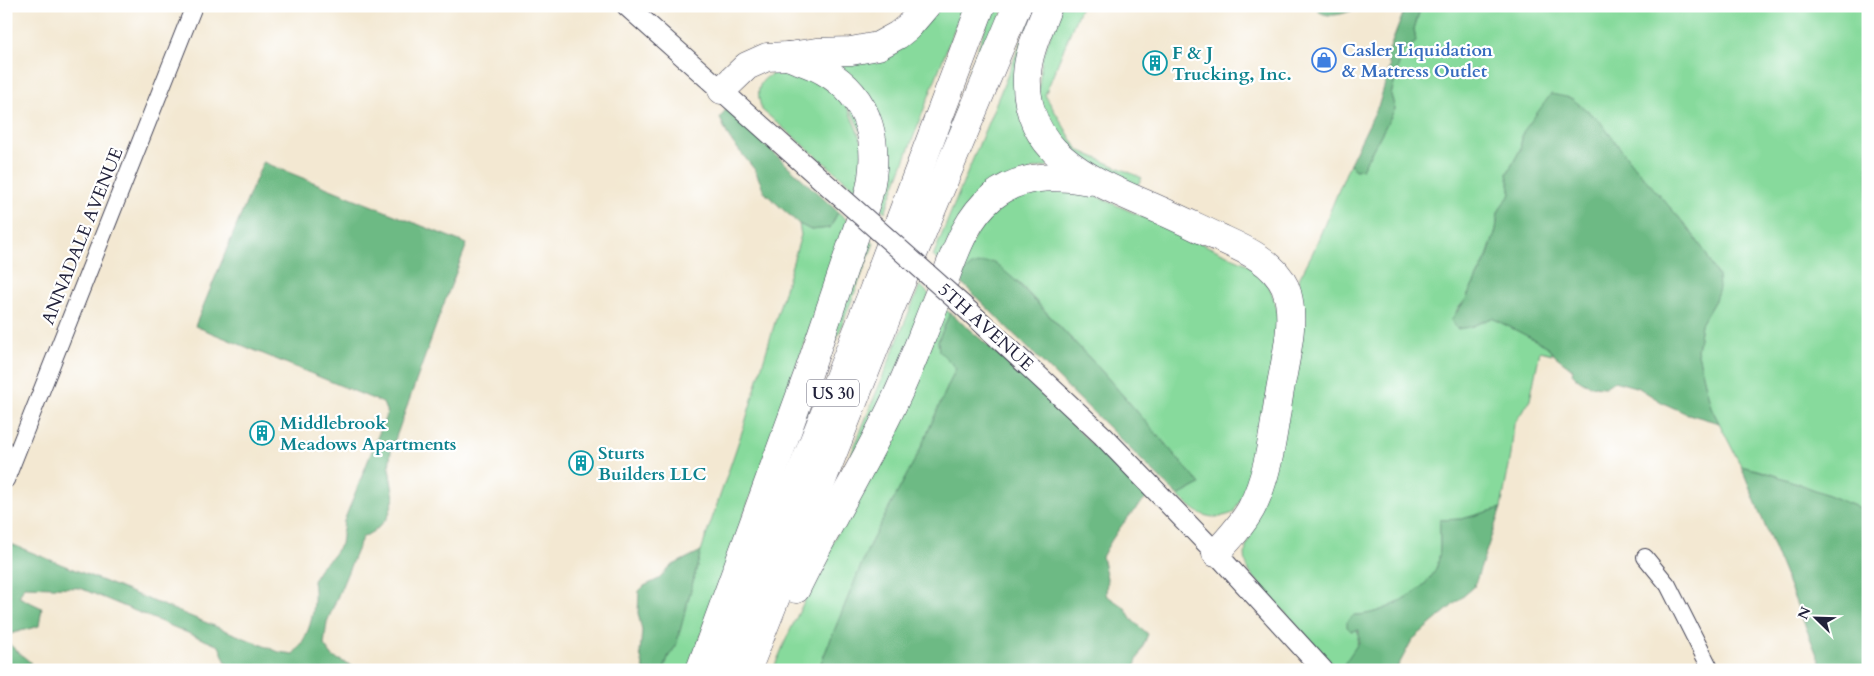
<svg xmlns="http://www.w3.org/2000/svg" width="1874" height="676" viewBox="0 0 1874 676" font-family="Cardo,serif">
  <rect width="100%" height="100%" fill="#fff"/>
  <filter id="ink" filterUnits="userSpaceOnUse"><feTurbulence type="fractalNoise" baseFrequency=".02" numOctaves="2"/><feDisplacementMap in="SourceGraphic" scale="10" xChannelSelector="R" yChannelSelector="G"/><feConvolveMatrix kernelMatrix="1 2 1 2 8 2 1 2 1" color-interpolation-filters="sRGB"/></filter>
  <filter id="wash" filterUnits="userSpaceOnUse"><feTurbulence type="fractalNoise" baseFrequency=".0096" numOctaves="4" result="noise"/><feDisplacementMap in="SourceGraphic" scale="20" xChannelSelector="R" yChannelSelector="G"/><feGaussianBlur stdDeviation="1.12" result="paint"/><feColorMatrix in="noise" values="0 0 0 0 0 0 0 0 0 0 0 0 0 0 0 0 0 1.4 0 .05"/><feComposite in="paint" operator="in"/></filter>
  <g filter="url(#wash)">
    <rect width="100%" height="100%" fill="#f3e8d2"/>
    <g fill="#87da9c" stroke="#547e6c">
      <polygon points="936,6 963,6 885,212 876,204 882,175 826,60"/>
      <polygon points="993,6 1005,6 917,217"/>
      <polygon points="1036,6 1025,44 1051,161 1049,166 1032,169 941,264 933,256"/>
      <polygon points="1061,6 1081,6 1045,95 1078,150 1142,178 1136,187 1091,167 1051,131 1038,94 1042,58"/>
      <path d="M1421,6H1868V511C1826,495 1785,476 1741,466L1711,407L1697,350L1701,324L1715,300L1718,277L1705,252L1688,228L1633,165L1523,132L1520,150L1507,174L1511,194L1502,205L1498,213L1496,230L1486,259L1466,299L1456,311L1470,327L1492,318L1547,346L1552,354L1540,351L1530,400L1514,424L1511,455L1501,508L1462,519L1440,520C1439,534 1442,552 1437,566C1428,592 1380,616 1354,615C1363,643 1357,648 1340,670H1336L1250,573C1241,556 1246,543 1254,527L1301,303L1299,279L1313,252L1350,163L1355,170L1362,169L1395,109L1391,95L1402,52L1416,42L1414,29Z"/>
      <path d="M779,71H794L809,75L845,102L863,144L859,192L762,110C755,89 758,79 779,71Z"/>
      <path d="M1036,186L1081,189L1247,264L1260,275L1271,290L1277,309L1278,326L1265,415L1248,485L1233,513C1207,523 1198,513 1178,496L1200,484L1099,368L1017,281L964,272L960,281L956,277L977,232L1000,204Z"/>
      <polygon points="838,212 848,221 689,670 664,670 668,657 676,646 701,551 745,423 801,235 799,224 811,230 830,228"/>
      <polygon points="864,234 874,243 792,454"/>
      <polygon points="920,285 929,294 907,351 837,489"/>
      <polygon points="945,309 950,313 938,341 939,351 956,368 918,454 870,544 818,670 773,670 787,637"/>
    </g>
    <g fill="#6dba84" stroke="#486e60">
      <path d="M1320,6H1365C1351,10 1332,21 1318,11Z"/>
      <polygon points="1406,6 1421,6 1414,29 1416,42 1402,52 1391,95 1395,109 1362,169 1355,170 1350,163 1379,104 1390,66 1386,58"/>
      <path d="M1551,94L1571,98L1599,120L1633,165L1688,228L1705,252L1718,277L1719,288L1715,300L1701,324L1697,350L1711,407L1719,423L1685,413L1663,403L1639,388L1614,381L1605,387C1591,387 1581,383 1572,373L1573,370C1564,361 1553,357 1547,346L1492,318L1470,327L1457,329L1451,320L1466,299L1487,258L1496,230L1498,213L1502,205L1511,194L1507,174L1520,150L1523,132Z"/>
      <polygon points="726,109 838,212 830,228 811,230 799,224 765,193 755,170 729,138 720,118"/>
      <path d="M263,162L467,244L443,306L391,451L389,468L394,498L388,517L377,529L362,538L327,622L324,645L333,657L361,670H229L219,646L80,588L24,586L19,597L42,608L39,626L10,634L9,644L31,663L21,670H6V542L279,652L293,654C311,636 317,605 313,581L320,567L331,558L341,544L344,521L387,413L383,403L195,326Z"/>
      <path d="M994,262L1016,281L1099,368L1200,484L1178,496L960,281C968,263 976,264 994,262Z"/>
      <path d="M950,313L1018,371L1147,498C1128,515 1114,534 1102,557L1107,578L1106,595L1125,608L1133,621L1148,634L1133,670H818L870,544L918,454L956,368L939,351L938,341Z"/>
      <path d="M1741,466C1785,476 1826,495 1868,511V670H1823Z"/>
      <path d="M1501,508L1474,587L1412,640L1396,670H1340L1359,642V630L1351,631L1347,627V622L1354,615C1380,616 1428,592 1437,566C1442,552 1439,534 1440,520L1462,519Z"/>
      <polygon points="701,551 676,646 668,657 664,670 644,670 640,653 642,631 638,613 639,591 644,586 659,579 671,566"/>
    </g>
  </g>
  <g filter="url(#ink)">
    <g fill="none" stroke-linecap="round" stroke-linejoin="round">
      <g stroke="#414052" stroke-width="18">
        <g id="minor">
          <polyline points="6,480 194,6"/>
          <polyline points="1645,557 1668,585 1711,670"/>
        </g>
      </g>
      <g stroke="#414052" stroke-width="22">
        <g id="tertiary">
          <polyline points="627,6 833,190"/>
          <polyline points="970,312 1103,436 1216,553 1323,670"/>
        </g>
      </g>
      <g stroke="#414052" stroke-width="29">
        <g id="motorway">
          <path d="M1048,6C1040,28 1028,51 1027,75C1023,152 1088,179 1148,205C1172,215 1196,227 1220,238C1244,249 1273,261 1285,287C1298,318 1284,363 1279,396C1273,433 1269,475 1251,509C1242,525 1229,539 1216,553"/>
          <polyline points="722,90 747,66 767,57 788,56 817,52 851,51 878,46 898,35 908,27 926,6"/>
          <path d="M796,589C827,524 866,463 896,398C913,362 926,325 941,289C954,256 964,220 992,197C1020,174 1056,175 1089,181"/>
          <path d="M700,670L808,374L868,197C881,147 872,98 824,71C813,65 800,61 788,56"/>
          <polyline points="723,670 870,299 981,6"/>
          <polyline points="747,670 888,314 1017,6"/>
        </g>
      </g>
      <use href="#minor" stroke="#fff" stroke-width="16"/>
      <use href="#tertiary" stroke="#fff" stroke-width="20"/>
      <use href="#motorway" stroke="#fff" stroke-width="28"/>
      <g stroke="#414052" stroke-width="22" stroke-linecap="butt">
        <polyline id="tertiary-bridge" points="833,190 970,312"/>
      </g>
      <use href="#tertiary-bridge" stroke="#fff" stroke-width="20"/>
    </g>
  </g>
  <defs>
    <g id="shop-ring" transform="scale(1.25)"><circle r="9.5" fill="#fff" stroke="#3f7fe0" stroke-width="1.5"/><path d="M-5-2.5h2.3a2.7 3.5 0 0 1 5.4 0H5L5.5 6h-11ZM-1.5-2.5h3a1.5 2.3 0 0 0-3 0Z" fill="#3f7fe0"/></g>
    <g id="building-ring" transform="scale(1.25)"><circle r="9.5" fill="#fff" stroke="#0f9aa8" stroke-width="1.5"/><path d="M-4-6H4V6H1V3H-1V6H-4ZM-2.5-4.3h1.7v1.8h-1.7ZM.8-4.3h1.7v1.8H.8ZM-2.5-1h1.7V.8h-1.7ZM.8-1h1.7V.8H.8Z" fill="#0f9aa8"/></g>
  </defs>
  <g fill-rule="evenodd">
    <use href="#shop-ring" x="1324" y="60"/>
    <use href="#building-ring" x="1155" y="63"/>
    <use href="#building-ring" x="262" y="433"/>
    <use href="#building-ring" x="581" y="463"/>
  </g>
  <g text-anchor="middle" stroke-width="4.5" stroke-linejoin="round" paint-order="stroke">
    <rect fill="#fff" stroke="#646476" stroke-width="1" x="807" y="379.5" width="52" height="27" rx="4"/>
    <g font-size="16" font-weight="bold" fill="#22223b">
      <text x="833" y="399">US 30</text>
    </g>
    <g font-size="18" font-weight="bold" fill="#366cbe" stroke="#fff" text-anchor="start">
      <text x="1342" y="56">Casler Liquidation<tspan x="1342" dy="21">&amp; Mattress Outlet</tspan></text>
    </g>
    <g font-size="18" font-weight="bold" fill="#0d838f" stroke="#fff" text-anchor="start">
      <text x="1172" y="59">F &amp; J<tspan x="1172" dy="21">Trucking, Inc.</tspan></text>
      <text x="280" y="429">Middlebrook<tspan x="280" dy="21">Meadows Apartments</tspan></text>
      <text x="598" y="459">Sturts<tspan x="598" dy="21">Builders LLC</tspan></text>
    </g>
    <g font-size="18" fill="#22223b" stroke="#fff">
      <text transform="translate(82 236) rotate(-68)" y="6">ANNADALE AVENUE</text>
      <text transform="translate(986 327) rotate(42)" y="6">5TH AVENUE</text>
    </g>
  </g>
  <rect width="1874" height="676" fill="none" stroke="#fff" stroke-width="25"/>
  <g transform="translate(1816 618) rotate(293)" stroke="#ffffff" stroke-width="4" paint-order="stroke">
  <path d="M0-4L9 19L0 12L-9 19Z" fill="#22223b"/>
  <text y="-8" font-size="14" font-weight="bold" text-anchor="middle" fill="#22223b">N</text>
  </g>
</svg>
